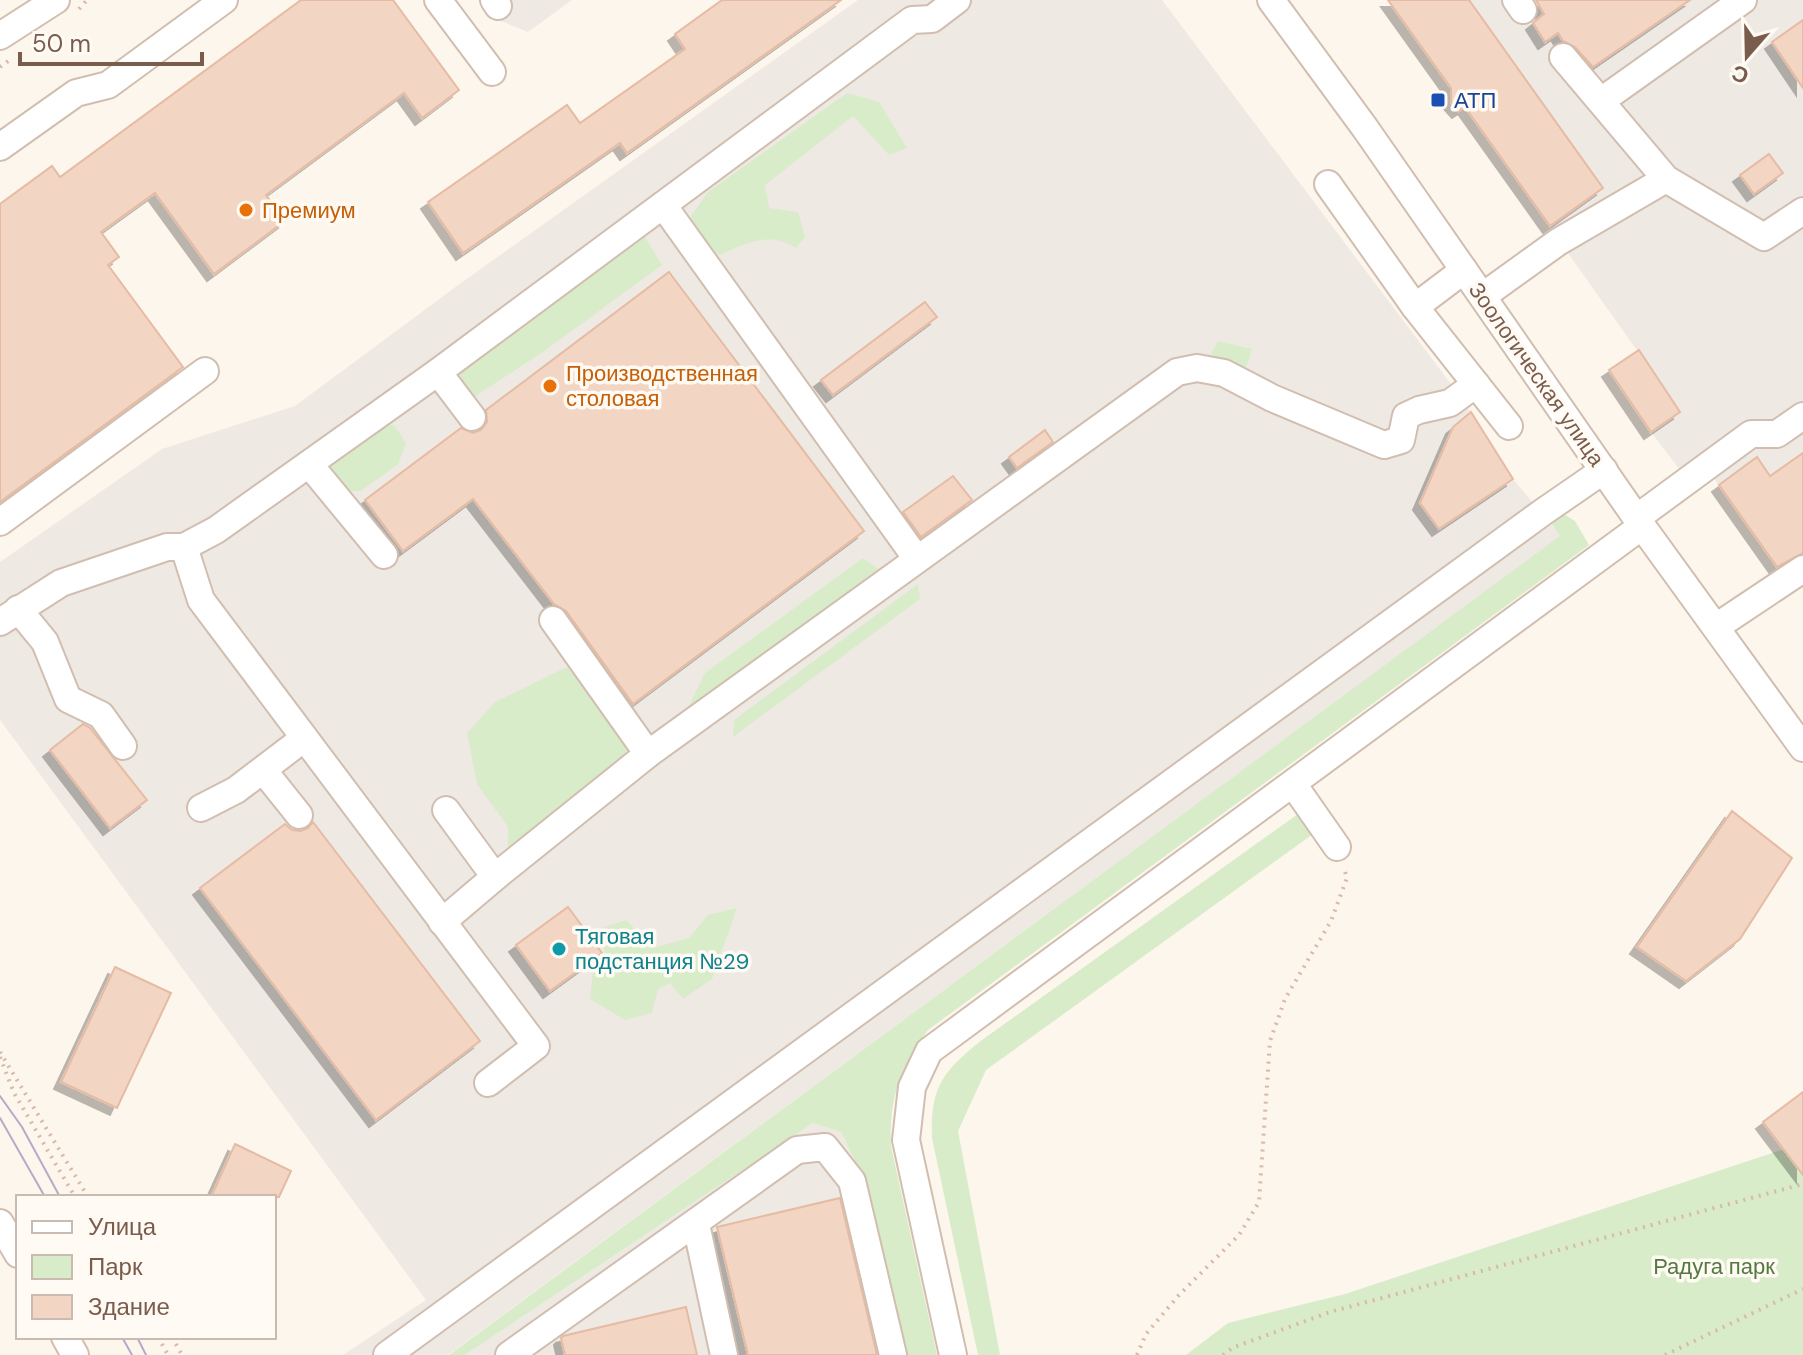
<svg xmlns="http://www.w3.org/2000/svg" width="1803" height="1355" viewBox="0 0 1803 1355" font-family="'DM Sans',sans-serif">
  <defs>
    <filter id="shadow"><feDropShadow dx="-7" dy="7" stdDeviation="0" flood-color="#0004"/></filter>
  </defs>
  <rect width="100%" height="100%" fill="#fdf6ec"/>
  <g fill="#efe9e4">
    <polygon points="478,0 572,0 528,32 491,17"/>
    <polygon points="858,0 1162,0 1460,396 1513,479 1561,536 448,1355 343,1355 426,1300 0,720 0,562 162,449 295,406 461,283"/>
    <polygon points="1388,0 1803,0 1803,589 1780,572 1698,456 1680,470 1651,432 1680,411 1465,108 1460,110 1456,107 1455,93"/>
    <polygon points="813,1123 841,1132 858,1167 905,1355 465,1355"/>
  </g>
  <g fill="#d8ecc9">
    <path d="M847,93L879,102L907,148L889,155L853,116L765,185L769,208L798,212L805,237L796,248C769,231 746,243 720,255L705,249L691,216L708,192Z"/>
    <polygon points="645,237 662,265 543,352 471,399 458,371"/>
    <polygon points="1218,341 1252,349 1246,368 1226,363 1211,354"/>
    <polygon points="382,424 394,425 406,443 398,464 361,491 347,491 330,470 333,458"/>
    <path d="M1557,510L1575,521L1589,545L928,1030C900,1068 889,1099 891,1146L937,1355H905L858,1167L841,1132L813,1123L465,1355H449L1560,536L1547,517Z"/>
    <polygon points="863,558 883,572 684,716 705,673"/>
    <polygon points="918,584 920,599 733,737 734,720"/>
    <polygon points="567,667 625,739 628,764 508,856 508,827 477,784 467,733 495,702"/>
    <path d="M1298,814L1313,834L986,1070L958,1131L1000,1355H978L932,1138C930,1087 943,1071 982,1040Z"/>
    <polygon points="737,908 712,979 683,999 670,983 658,989 652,1013 625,1020 590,999 593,968 605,954 598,929 626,920 653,948 689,938 708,915"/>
    <polygon points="1803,1143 1803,1355 1186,1355 1228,1323 1345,1294"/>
  </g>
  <g fill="#f3d5c3" stroke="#e6bba3" stroke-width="2" filter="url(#shadow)">
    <polygon points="301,0 393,0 459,90 422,118 404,93 266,195 285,221 214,274 155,193 101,232 119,257 108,265 183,367 0,502 0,204 52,166 60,177"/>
    <polygon points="722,0 841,0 627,153 620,143 463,253 428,202 567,105 580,123 685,49 675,34"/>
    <polygon points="1388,0 1469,0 1603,188 1550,226 1465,107 1459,111 1451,102 1451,88"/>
    <polygon points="1536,0 1690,0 1593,67 1575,47 1563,41 1558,33 1545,42 1533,23 1544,14"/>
    <polygon points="1803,20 1803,88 1772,42"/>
    <polygon points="1769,154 1783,173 1754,194 1740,175"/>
    <polygon points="669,272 864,531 633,704 566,611 554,604 473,499 403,551 365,500 461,428 473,433 481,430 487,422 486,410"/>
    <polygon points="925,302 937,317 833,395 821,380"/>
    <polygon points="1639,350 1680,412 1651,432 1609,370"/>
    <polygon points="1471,412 1513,479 1439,529 1420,503 1453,427"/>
    <polygon points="1045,430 1053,442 1017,468 1009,457"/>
    <polygon points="1803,453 1803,553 1777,567 1719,485 1757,457 1770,476"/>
    <polygon points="953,476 972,500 921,537 903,512"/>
    <polygon points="83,724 90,728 147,800 110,828 50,750"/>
    <polygon points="1732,811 1792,858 1740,939 1686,981 1637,947"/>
    <polygon points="313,822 480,1041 376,1120 200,888 285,824 292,830 301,831 308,828"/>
    <polygon points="568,907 602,953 550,991 516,945"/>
    <polygon points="115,967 171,993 117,1108 61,1082"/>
    <polygon points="1803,1092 1803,1175 1763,1122"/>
    <polygon points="235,1144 291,1171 279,1197 211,1197"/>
    <polygon points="840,1198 877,1355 748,1355 717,1227"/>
    <polygon points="686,1307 697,1355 565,1355 561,1338 563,1336"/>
  </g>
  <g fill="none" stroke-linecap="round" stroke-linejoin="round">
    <g stroke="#d1beb0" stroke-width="30">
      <g id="minor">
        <polyline points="438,0 492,72"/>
        <polyline points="494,0 498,6"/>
        <polyline points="1271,0 1365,128 1642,526 1803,748"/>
        <polyline points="1516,0 1523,10"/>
        <polyline points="0,36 56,0"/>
        <polyline points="1563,57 1666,179 1764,237 1803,211"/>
        <polyline points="1601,101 1743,0"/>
        <polyline points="0,147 76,93 108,85 224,0"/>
        <polyline points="1328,184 1415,307 1509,426"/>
        <polyline points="663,205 917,559"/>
        <polyline points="1483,296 1558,242 1666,179"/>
        <polyline points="1415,307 1464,270"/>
        <polyline points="438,372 472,417"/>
        <polyline points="309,464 384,555"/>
        <polyline points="1638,517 1751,434 1777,434 1803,416"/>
        <polyline points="0,522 205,371"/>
        <polyline points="184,547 201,600 536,1046 488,1083"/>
        <polyline points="18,609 45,642 68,699 101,715 123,746"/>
        <polyline points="553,620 648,754"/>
        <polyline points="0,622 61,583 167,547 184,547 216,530 438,372 912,20 932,19 957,0"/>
        <polyline points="1716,627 1803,569"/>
        <polyline points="263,770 299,815"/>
        <polyline points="1293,784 1337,847"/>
        <polyline points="201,808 236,790 303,739"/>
        <polyline points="446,810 495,877"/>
        <polyline points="442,922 495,877 648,754 1177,372 1197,368 1224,373 1272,398 1384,445 1401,440 1406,416 1419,410 1450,403 1476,384"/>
        <polyline points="0,1223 18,1254"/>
        <polyline points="696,1224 724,1355"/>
        <polyline points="65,1337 75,1355"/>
        <polyline points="387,1355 1543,512 1604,470"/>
        <polyline points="509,1355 797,1150 825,1147 852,1181 893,1355"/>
        <polyline points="953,1355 906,1140 912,1087 929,1051 1642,526"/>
      </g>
    </g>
    <g stroke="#d9b8a5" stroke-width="4" stroke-dasharray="2 6" stroke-linecap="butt">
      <polyline points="79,9 87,0"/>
      <polyline points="0,67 11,59"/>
      <polyline points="0,1052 88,1197"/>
      <polyline points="0,1057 14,1093 75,1197"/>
      <polyline points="158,1337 168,1355"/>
      <polyline points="172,1337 182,1355"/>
      <polyline points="1137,1355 1146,1334 1179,1295 1239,1235 1259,1202 1270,1041 1285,999 1331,921 1347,878 1344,868"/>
      <polyline points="1223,1355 1232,1348 1330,1312 1803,1184"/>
      <polyline points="1665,1355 1803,1289"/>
    </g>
    <use href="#minor" stroke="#fff" stroke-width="26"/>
    <g stroke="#b9a8c9" stroke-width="2">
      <polyline points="0,1096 22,1127 60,1197"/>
      <polyline points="0,1118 45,1197"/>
      <polyline points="122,1337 132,1355"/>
      <polyline points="137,1337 146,1355"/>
    </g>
  </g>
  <rect fill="#1a4fb4" stroke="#fffaf3" stroke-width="3" x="1430" y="92" width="16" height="16" rx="4"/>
  <g fill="#e8710a" stroke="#fffaf3" stroke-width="3">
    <circle cx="246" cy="210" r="8"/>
    <circle cx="550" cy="386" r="8"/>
  </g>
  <circle fill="#0f9aa8" stroke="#fffaf3" stroke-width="3" cx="559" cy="949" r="8"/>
  <g text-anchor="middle" stroke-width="7" stroke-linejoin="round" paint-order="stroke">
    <g font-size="22" fill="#164399" stroke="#fffaf3" text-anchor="start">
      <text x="1454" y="108">АТП</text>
    </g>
    <g font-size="22" fill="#c56008" stroke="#fffaf3" text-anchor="start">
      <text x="262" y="218">Премиум</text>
      <text x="566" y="381">Производственная<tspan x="566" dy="25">столовая</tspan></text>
    </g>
    <g font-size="22" fill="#7a5c4d" stroke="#fffaf3">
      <text transform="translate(1537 374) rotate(55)" y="8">Зоологическая улица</text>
    </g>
    <g font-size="22" fill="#0d838f" stroke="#fffaf3" text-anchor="start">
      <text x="575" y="944">Тяговая<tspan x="575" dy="25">подстанция №29</tspan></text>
    </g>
    <g font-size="22" fill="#537a41" stroke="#fffaf3">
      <text x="1714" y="1274">Радуга парк</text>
    </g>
  </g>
  <rect x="16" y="1195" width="260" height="144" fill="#fffaf3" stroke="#cabbb1" stroke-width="2"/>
  <rect x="32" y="1221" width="40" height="12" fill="#ffffff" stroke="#cabbb1" stroke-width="2"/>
  <text x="88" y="1235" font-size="24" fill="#7a5c4d">Улица</text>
  <rect x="32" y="1255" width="40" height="24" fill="#d8ecc9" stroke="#cabbb1" stroke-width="2"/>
  <text x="88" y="1275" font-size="24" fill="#7a5c4d">Парк</text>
  <rect x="32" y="1295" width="40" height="24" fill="#f3d5c3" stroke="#cabbb1" stroke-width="2"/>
  <text x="88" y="1315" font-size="24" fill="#7a5c4d">Здание</text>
  <g transform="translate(1747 56) rotate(200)" stroke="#fffaf3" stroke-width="6" paint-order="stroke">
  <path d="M0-6L14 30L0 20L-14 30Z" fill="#7a5c4d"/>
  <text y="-12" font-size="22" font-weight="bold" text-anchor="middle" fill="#7a5c4d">С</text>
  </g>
  <path d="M20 52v12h182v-12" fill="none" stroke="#7a5c4d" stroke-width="4"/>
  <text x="32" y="52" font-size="24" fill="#7a5c4d" stroke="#fffaf3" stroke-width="6" paint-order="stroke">50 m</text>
</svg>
